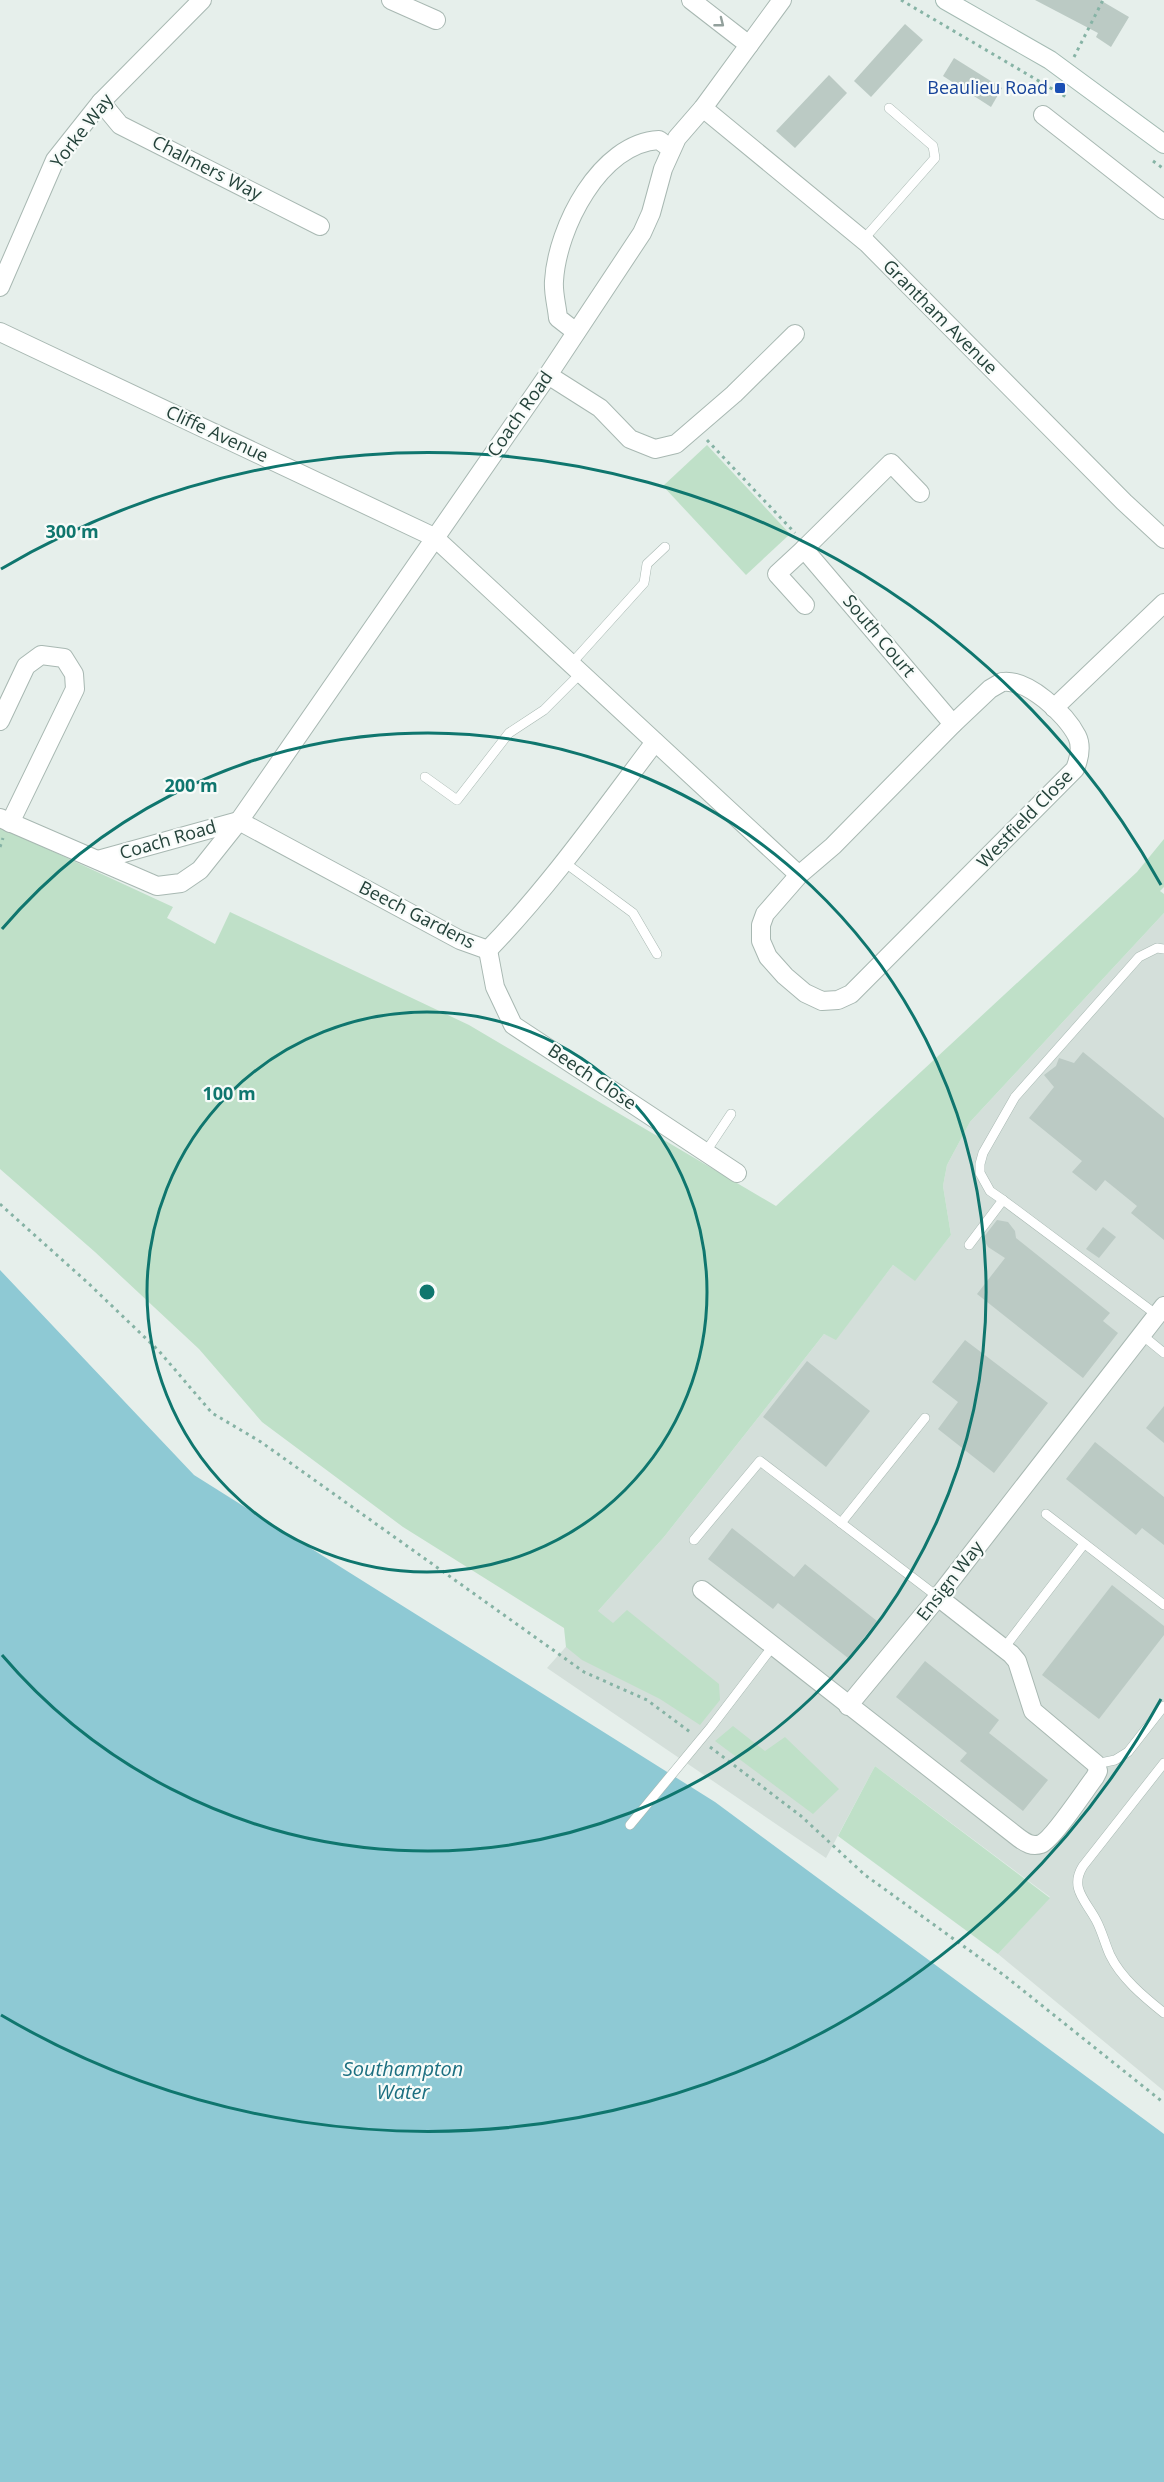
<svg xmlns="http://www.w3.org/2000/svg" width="1164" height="2482" viewBox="0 0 1164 2482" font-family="'Open Sans',sans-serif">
  <rect width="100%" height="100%" fill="#e6efeb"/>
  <polygon fill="#d4dfda" points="1164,913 1164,2091 998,1954 1050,1897 875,1766 826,1858 547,1668 664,1537 824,1334 836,1339 893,1265 915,1280 951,1235 943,1186 947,1165 970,1122"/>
  <g fill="#bfe0c8">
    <polygon points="707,445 790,534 746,575 663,486"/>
    <polygon points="0,827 173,907 167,918 215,944 230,912 469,1025 776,1206 1137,872 1164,839 1164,887 1160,891 1164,894 1164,913 970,1122 947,1165 943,1186 951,1235 915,1281 893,1265 836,1340 824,1334 664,1537 598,1611 613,1623 627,1610 719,1684 720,1700 700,1725 660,1699 582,1660 566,1647 564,1628 403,1527 262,1422 199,1349 95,1252 0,1169"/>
    <polygon points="733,1726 765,1751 785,1737 839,1789 813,1814 715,1741"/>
    <polygon points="875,1766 1050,1898 998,1954 838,1836"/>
  </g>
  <polygon fill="#8ec9d4" points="0,1270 194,1475 715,1802 1164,2134 1164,2482 0,2482"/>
  <g fill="#bbcac4">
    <polygon points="1035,0 1100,0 1129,17 1111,47 1096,37 1098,33"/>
    <polygon points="905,24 923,40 871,97 854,81"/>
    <polygon points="954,58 1002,88 991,107 943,76"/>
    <polygon points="829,75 847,93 795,148 776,131"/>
    <polygon points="1083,1052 1164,1118 1164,1240 1131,1213 1137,1206 1105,1180 1096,1191 1072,1172 1082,1161 1029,1118 1054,1087 1044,1075 1056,1066 1059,1058 1074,1063"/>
    <polygon points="997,1220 1008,1222 1015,1231 1016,1238 1110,1313 1103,1321 1118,1333 1083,1378 977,1294 1005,1258 988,1247 983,1238"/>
    <polygon points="1103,1227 1116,1237 1099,1258 1086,1249"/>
    <polygon points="965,1340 1048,1403 994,1473 938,1429 958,1402 932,1382"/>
    <polygon points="807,1361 870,1411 826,1467 763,1417"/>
    <polygon points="1164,1406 1164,1443 1146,1428"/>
    <polygon points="1095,1442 1164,1497 1164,1545 1142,1528 1136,1535 1066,1479"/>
    <polygon points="732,1528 794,1577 805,1564 877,1621 848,1658 778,1603 773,1609 708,1559"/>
    <polygon points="1112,1585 1164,1626 1164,1635 1099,1719 1042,1675"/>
    <polygon points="925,1661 999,1720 989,1733 1048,1780 1023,1811 960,1761 967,1753 896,1697"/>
  </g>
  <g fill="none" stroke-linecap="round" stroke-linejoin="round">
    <g stroke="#a8b8b2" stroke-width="10">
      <g id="service">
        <polyline points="863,240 935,158 933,146 889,108"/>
        <polyline points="571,664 644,583 647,564 665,547"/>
        <polyline points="425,777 457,800 509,733 544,710 581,673"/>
        <polyline points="564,862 633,913 657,954"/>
        <polyline points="705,1153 731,1114"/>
        <polyline points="1003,1200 990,1191 980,1173 980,1164 983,1153 1015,1097 1139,957 1157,948 1164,949"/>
        <polyline points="969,1245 1003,1200 1157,1315"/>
        <polyline points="1142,1335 1164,1353"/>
        <polyline points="1046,1514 1164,1605"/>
        <polyline points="841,1523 925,1418"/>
        <polyline points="694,1540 760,1461 938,1597"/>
        <polyline points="1004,1648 1084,1544"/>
        <path d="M1164,1763L1083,1866C1069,1888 1086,1901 1096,1920C1102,1931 1105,1944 1110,1955C1121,1978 1144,1997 1164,2013"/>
        <polyline points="1096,1764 1115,1760 1128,1752 1164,1706"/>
        <polyline points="630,1825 711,1727 773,1646"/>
      </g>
    </g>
    <g stroke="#a8b8b2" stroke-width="20">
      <g id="minor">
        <polyline points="391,0 436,20"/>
        <polyline points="691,0 749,45"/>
        <polyline points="101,102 120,125 320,226"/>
        <polyline points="703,108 867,243 1124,502 1164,539"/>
        <polyline points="1043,115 1164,210"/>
        <polyline points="0,287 55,160 101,102 202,0"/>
        <polyline points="0,332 434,537 799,875"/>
        <path d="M576,332L558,318C557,306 553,293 554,281C557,228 600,143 659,140L671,149"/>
        <polyline points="548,375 600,408 630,439 655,449 676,444 734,394 795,334"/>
        <polyline points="920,493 891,463 804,549 953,724"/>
        <polyline points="804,549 777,574 805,605"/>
        <path d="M1002,682C1027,678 1066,714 1077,736C1082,746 1079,759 1075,769L851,994L838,1000L822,1001L805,993L785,976L768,957L761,941V925L765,914L799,875L833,846L953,724L990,689Z"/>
        <polyline points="1054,708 1164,603"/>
        <polyline points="0,721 26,666 41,655 64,658 74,674 75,689 10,823"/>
        <polyline points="0,818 157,886 181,883 200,870 239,821 548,375 642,233 651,213 663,169 677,138 703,108 782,0"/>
        <path d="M98,860L239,821L460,940L488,950C550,886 602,812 655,742"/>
        <polyline points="488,950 495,987 513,1025 737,1173"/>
        <path d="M702,1590L1019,1838C1026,1843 1032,1847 1041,1844C1053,1839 1085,1790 1095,1777L1098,1771L1096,1764L1033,1711L1017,1661L1011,1654L938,1597"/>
        <polyline points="848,1706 938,1597 1164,1306"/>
      </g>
    </g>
    <g stroke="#a4bbb3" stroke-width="20">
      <polyline id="secondary" points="945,0 1050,60 1164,144"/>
    </g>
    <g stroke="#86b3a5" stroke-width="3" stroke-dasharray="3 4.5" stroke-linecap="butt">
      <polyline points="901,0 1066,97"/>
      <polyline points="1074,57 1103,0"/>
      <polyline points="1153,161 1164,169"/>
      <polyline points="707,440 795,533"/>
      <polyline points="0,847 3,838"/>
      <polyline points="0,1204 88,1283 159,1351 212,1413 261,1442 584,1672 647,1700 690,1732"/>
      <polyline points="710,1747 801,1816 865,1875 1005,1976 1164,2103"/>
    </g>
    <use href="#service" stroke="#fff" stroke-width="9"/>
    <use href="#minor" stroke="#fff" stroke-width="18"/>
    <use href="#secondary" stroke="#fff" stroke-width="18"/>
  </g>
  <defs><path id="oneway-chevron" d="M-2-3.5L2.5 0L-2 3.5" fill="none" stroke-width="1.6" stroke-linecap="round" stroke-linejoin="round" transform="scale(1.5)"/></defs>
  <use stroke="#92a09c" href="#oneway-chevron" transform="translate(720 23) rotate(38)"/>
  <g fill="none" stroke="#0f766e" stroke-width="3">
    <circle cx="427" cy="1292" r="280"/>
    <path d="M2 929A559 559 0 1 1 2 1655"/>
    <path d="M1161 1699A839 839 0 0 1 1 2015M1 569A839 839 0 0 1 1161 885"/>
  </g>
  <rect fill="#1a4fb4" stroke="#f7fbf9" stroke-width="2" x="1054" y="82" width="12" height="12" rx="3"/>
  <g text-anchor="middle" stroke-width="4.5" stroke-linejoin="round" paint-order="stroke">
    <g font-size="18" fill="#164399" stroke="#f7fbf9" text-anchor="end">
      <text x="1048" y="94">Beaulieu Road</text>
    </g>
    <g font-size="18" fill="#24423a" stroke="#f7fbf9">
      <text transform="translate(82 131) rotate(-52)" y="6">Yorke Way</text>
      <text transform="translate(207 168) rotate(27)" y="6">Chalmers Way</text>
      <text transform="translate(940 317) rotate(45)" y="6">Grantham Avenue</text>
      <text transform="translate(520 414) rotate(-55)" y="6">Coach Road</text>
      <text transform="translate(217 434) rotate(25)" y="6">Cliffe Avenue</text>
      <text transform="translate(879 636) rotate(50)" y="6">South Court</text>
      <text transform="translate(1025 819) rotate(-46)" y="6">Westfield Close</text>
      <text transform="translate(168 840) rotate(-16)" y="6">Coach Road</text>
      <text transform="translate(417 915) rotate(27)" y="6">Beech Gardens</text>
      <text transform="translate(592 1077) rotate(34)" y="6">Beech Close</text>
      <text transform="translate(950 1581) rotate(-52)" y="6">Ensign Way</text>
    </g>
    <g font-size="20" font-style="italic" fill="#1c6f80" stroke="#f7fbf9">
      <text x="403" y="2076">Southampton<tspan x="403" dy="23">Water</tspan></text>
    </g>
  </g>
  <circle cx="427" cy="1292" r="9" fill="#0f766e" stroke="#f7fbf9" stroke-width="3"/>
  <g font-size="18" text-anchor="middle" font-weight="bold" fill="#0f766e" stroke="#f7fbf9" stroke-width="4.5" stroke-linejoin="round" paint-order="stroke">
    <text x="72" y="538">300 m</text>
    <text x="191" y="792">200 m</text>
    <text x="229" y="1100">100 m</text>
  </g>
</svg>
